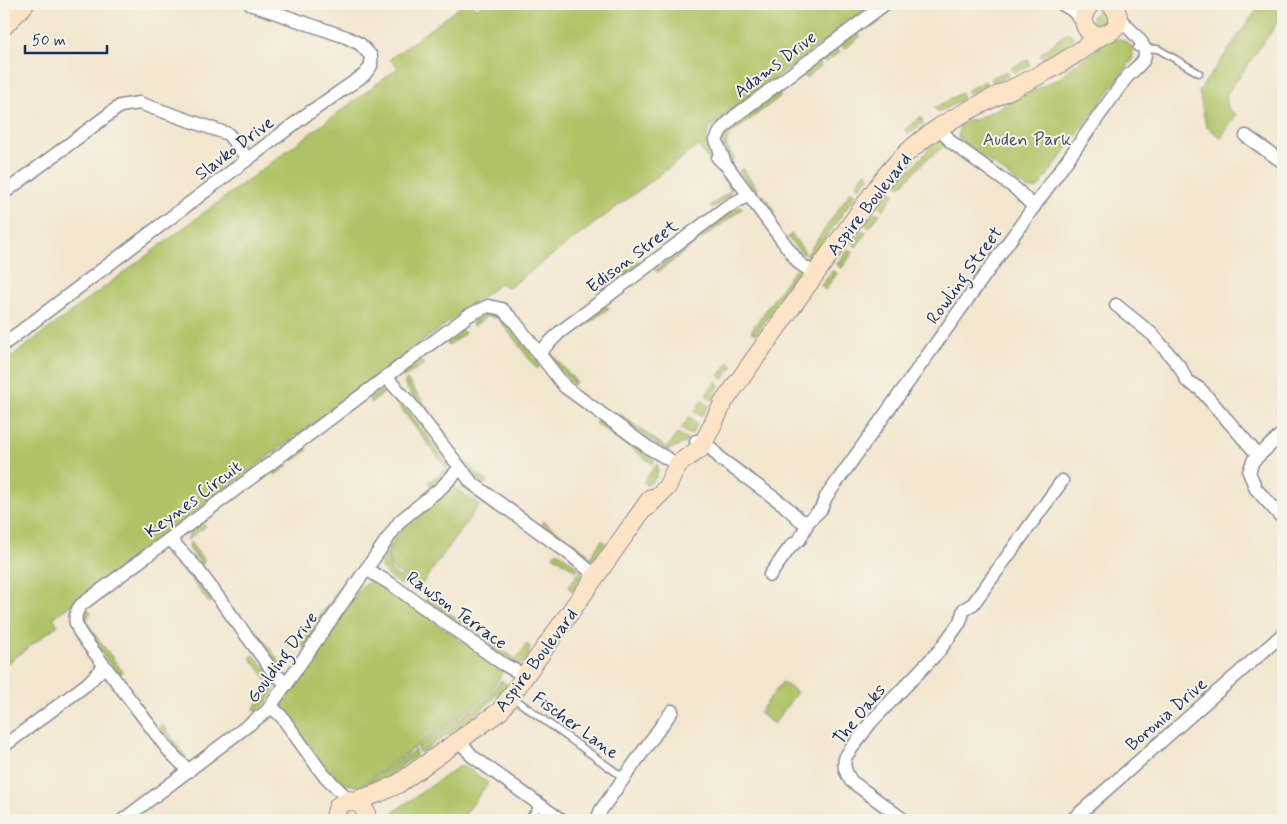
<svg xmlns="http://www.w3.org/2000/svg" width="1287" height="824" viewBox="0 0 1287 824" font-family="Mynerve,sans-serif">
  <rect width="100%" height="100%" fill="#f7f3e8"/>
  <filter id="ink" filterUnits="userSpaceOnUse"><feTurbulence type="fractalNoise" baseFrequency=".02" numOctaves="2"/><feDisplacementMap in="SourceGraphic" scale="10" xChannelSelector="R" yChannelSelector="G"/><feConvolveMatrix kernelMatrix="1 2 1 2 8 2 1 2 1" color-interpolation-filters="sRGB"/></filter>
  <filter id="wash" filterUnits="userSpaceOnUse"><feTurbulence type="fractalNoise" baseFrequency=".0096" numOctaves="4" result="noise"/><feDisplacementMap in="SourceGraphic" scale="20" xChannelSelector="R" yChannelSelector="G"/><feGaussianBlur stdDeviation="1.12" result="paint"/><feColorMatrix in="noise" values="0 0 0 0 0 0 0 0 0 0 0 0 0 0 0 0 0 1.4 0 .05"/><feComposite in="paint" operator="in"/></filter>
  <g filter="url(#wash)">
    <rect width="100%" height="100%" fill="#f3e6cf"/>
    <g fill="#afc265" stroke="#657862">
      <path d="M464,4H472L476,9L483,4H874L710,128C694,154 733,167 732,191L698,146L507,289L501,283L53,618L58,625L4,666V362L398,68L390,59Z"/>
      <polygon points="1261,4 1283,4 1283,15 1226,95 1228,108 1236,115 1221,138 1206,126 1199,91"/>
      <circle cx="1100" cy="19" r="8"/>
      <path d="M1068,32L1074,37C1066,50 1056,56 1043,58L1040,54Z"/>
      <polygon points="856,33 861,36 844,49 841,44"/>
      <path d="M1120,39L1127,42L1134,49L1132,60L1038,188L1028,189L1021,185L959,139C956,127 963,119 975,120L1059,78L1066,74L1067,70L1110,40Z"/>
      <polygon points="835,48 840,52 825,63 822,58"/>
      <polygon points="1028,60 1030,65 1015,73 1011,68"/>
      <polygon points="818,62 821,66 806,78 802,73"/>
      <polygon points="1006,71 1008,76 994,83 990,79"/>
      <polygon points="985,81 987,86 970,95 966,91"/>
      <polygon points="777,92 781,96 728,136 726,147 735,159 731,161 721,140 725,131"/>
      <polygon points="961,93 963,99 939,112 934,108"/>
      <polygon points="921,117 923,123 908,134 905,130"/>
      <polygon points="937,141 945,142 946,145 927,159 900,187 895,184 927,152 927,147"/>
      <polygon points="742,168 758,190 756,192 739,172"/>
      <polygon points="866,171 869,177 859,188 856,185"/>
      <polygon points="852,190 855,196 824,240 822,250 813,256 806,256"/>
      <polygon points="730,191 729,197 712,208 710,206"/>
      <polygon points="890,191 895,193 883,210 879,205"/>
      <polygon points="762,194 775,211 772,214 759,198"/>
      <polygon points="739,206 743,208 699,241 697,236"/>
      <polygon points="874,212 880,214 869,228 865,224"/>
      <polygon points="862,230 866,233 856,247 852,243"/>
      <polygon points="791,234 805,252 804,254 801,253 788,238"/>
      <polygon points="690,241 695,244 658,272 655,270"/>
      <polygon points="849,249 853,252 841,269 837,264"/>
      <polygon points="638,260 640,265 623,276 621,273"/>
      <polygon points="796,268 800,273 797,284 789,289 756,334 751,331"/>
      <polygon points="832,271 837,273 825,290 821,286"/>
      <polygon points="604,306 609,308 552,350 551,347 556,342"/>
      <polygon points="494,311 503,317 540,365 537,369 498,318 487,316 474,326 472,323 481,314"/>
      <polygon points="460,329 465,333 448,346 445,340"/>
      <polygon points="550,352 576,382 573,385 551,360"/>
      <polygon points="419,360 424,364 403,378 405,372"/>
      <polygon points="729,362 733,367 723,379 719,376"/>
      <polygon points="407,380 448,436 444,437 409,391 404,383"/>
      <polygon points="716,381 719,386 715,393 714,399 712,400 706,395"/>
      <polygon points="382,389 389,389 371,403 369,398"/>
      <polygon points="393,391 445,460 448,470 389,393"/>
      <polygon points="702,400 709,406 701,416 694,412"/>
      <polygon points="620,414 665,447 664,449 618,419"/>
      <polygon points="690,416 697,423 691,435 681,429"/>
      <polygon points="599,420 649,455 654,460 653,464 595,423"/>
      <polygon points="678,433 688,441 666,451 666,449"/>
      <polygon points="304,446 308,450 293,461 291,456"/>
      <polygon points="284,460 289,465 275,475 272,470"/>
      <polygon points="466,460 477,474 488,482 484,485 475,478 463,463"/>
      <path d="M657,464C660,475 655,481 646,485L643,482Z"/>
      <polygon points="445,470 446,474 432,487 428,482"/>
      <polygon points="459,485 467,487 496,508 494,512"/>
      <polygon points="453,486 479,505 419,588 392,568 387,550 405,524"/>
      <polygon points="543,521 589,554 585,557 541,526"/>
      <polygon points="202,522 206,526 187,540 190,532"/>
      <path d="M602,540L606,544C600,552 603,560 589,559Z"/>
      <polygon points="190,542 205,562 201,564 189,548"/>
      <polygon points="557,551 578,567 576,571 553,555"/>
      <polygon points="177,553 213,600 209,603 173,555"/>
      <polygon points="384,554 387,555 391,571 406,581 401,585 388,576 381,567"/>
      <polygon points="581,570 583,580 578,588 572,590 568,587"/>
      <polygon points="372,580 375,580 503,670 503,672 486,697 359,787 349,784 341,789 282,710 282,704 361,587"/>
      <polygon points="343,582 346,587 336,602 332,598"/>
      <polygon points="427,597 462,622 458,626 425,602"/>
      <polygon points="329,603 332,609 320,625 315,622"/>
      <path d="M88,609L91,613L88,615L87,624L123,672L118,674C107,659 73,625 88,609Z"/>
      <polygon points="467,625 487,639 482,643 464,631"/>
      <polygon points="312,627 316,631 304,648 299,646"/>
      <polygon points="257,631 282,665 281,666 273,661 254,635"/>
      <polygon points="491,642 514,658 509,663 488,648"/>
      <path d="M527,644L530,647C528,657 528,663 515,665L513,663Z"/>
      <polygon points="254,655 273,677 270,684 250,657"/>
      <path d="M501,680L508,686C504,692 501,691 496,696C475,718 446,735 420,753L417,748L487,699Z"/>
      <path d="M275,681C276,694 266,703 257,712L254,708Z"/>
      <polygon points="782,682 797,692 774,724 759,713"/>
      <polygon points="162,724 186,757 182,757 159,727"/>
      <polygon points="415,750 416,756 390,774 388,781 369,790 366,784"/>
      <polygon points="458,767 466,767 488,783 461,820 382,820"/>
      <polygon points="350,809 357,813 358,820 344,820 345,811"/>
    </g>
  </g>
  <g filter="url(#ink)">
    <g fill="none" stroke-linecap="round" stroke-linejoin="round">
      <g stroke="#878a96" stroke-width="9">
        <g id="lane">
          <polyline points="1137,48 1158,49 1199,73"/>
          <polyline points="512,697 624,778"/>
          <polyline points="528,820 540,804"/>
        </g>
      </g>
      <g stroke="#878a96" stroke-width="15">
        <g id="street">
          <polyline points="1062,4 1072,10 1084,23"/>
          <polyline points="939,126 951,142 1016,189 1034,207"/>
          <polyline points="1246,136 1283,162"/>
          <polyline points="718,158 728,167 799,263 815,274"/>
          <polyline points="725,163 716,140 721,130 735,116 885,4"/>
          <polyline points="4,193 120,106 139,103 228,134 248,159"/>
          <polyline points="1116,305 1153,335 1180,367 1187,381 1200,389 1258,455"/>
          <polyline points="4,344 306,115 364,75 371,66 371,56 360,44 346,37 250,4"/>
          <polyline points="538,354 560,332 725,208 749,195"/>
          <polyline points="386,377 410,403 472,483 571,555 597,577"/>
          <polyline points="1283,433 1253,461 1249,472 1256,489 1283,519"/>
          <polyline points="696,441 705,442 722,460 784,505 800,520 808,522"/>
          <polyline points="170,539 196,567 274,673 287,684"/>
          <polyline points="366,569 391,584 503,664 526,676"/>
          <path d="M770,575L791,546L800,539L808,522L821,509L826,497L1126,78C1131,72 1138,67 1143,61C1153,43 1124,28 1118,15"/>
          <polyline points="271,706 282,717 322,773 349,800"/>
          <polyline points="460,741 472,756 561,820"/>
          <polyline points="4,746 87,684 105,666"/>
          <path d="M189,771L169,751L82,636C75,625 72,616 81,605L469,315L488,306L502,309L514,321L565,387L649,448L670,460L675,467"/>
          <polyline points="123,820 267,711 400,521 442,487 460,468"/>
          <polyline points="597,820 601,810 672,711"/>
          <path d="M904,820L851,781C846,773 842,765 846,756L871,722L939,651L960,622L964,609L973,604L1062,481"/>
          <polyline points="1072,820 1283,634"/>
        </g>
      </g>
      <g stroke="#878a96" stroke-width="20">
        <g id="secondary">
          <path d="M1091,4C1086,8 1083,14 1084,21C1089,51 1137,27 1110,4"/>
          <polyline points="4,26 25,4"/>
          <path d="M646,508L667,487L678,464L701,448L723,403L881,182C926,121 984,105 1047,71C1067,61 1084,48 1102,35"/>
          <polyline points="354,801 379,793 398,784 500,711 651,498"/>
          <polyline points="334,820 338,806 349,800 362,805 366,813 366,820"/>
        </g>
      </g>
      <use href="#lane" stroke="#fff" stroke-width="6"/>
      <use href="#street" stroke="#fff" stroke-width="12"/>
      <use href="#secondary" stroke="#fee4c6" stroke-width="18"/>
    </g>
  </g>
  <g text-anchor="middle" stroke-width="4" stroke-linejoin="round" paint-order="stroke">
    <g font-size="18" fill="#1b2f5e" stroke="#f7f3e8">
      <text transform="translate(775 64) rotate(-37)" y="6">Adams Drive</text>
      <text transform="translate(234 148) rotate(-37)" y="6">Slavko Drive</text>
      <text transform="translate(869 204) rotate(-52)" y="6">Aspire Boulevard</text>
      <text transform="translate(632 256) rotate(-37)" y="6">Edison Street</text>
      <text transform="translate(964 275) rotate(-54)" y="6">Rowling Street</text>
      <text transform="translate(193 499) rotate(-37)" y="6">Keynes Circuit</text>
      <text transform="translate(457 610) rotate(36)" y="6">Rawson Terrace</text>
      <text transform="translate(282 657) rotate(-54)" y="6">Goulding Drive</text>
      <text transform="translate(536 660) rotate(-53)" y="6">Aspire Boulevard</text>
      <text transform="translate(859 714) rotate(-51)" y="6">The Oaks</text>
      <text transform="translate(1166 714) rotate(-41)" y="6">Boronia Drive</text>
      <text transform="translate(576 725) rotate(36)" y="6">Fischer Lane</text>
    </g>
    <g font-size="18" fill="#405460" stroke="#f7f3e8">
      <text x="1027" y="145">Auden Park</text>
    </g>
  </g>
  <rect width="1287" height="824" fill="none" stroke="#f7f3e8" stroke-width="20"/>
  <path d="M25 45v8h82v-8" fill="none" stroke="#1b2f5e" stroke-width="2.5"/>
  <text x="32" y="45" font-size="15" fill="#1b2f5e" stroke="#f7f3e8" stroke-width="4" paint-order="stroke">50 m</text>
</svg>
